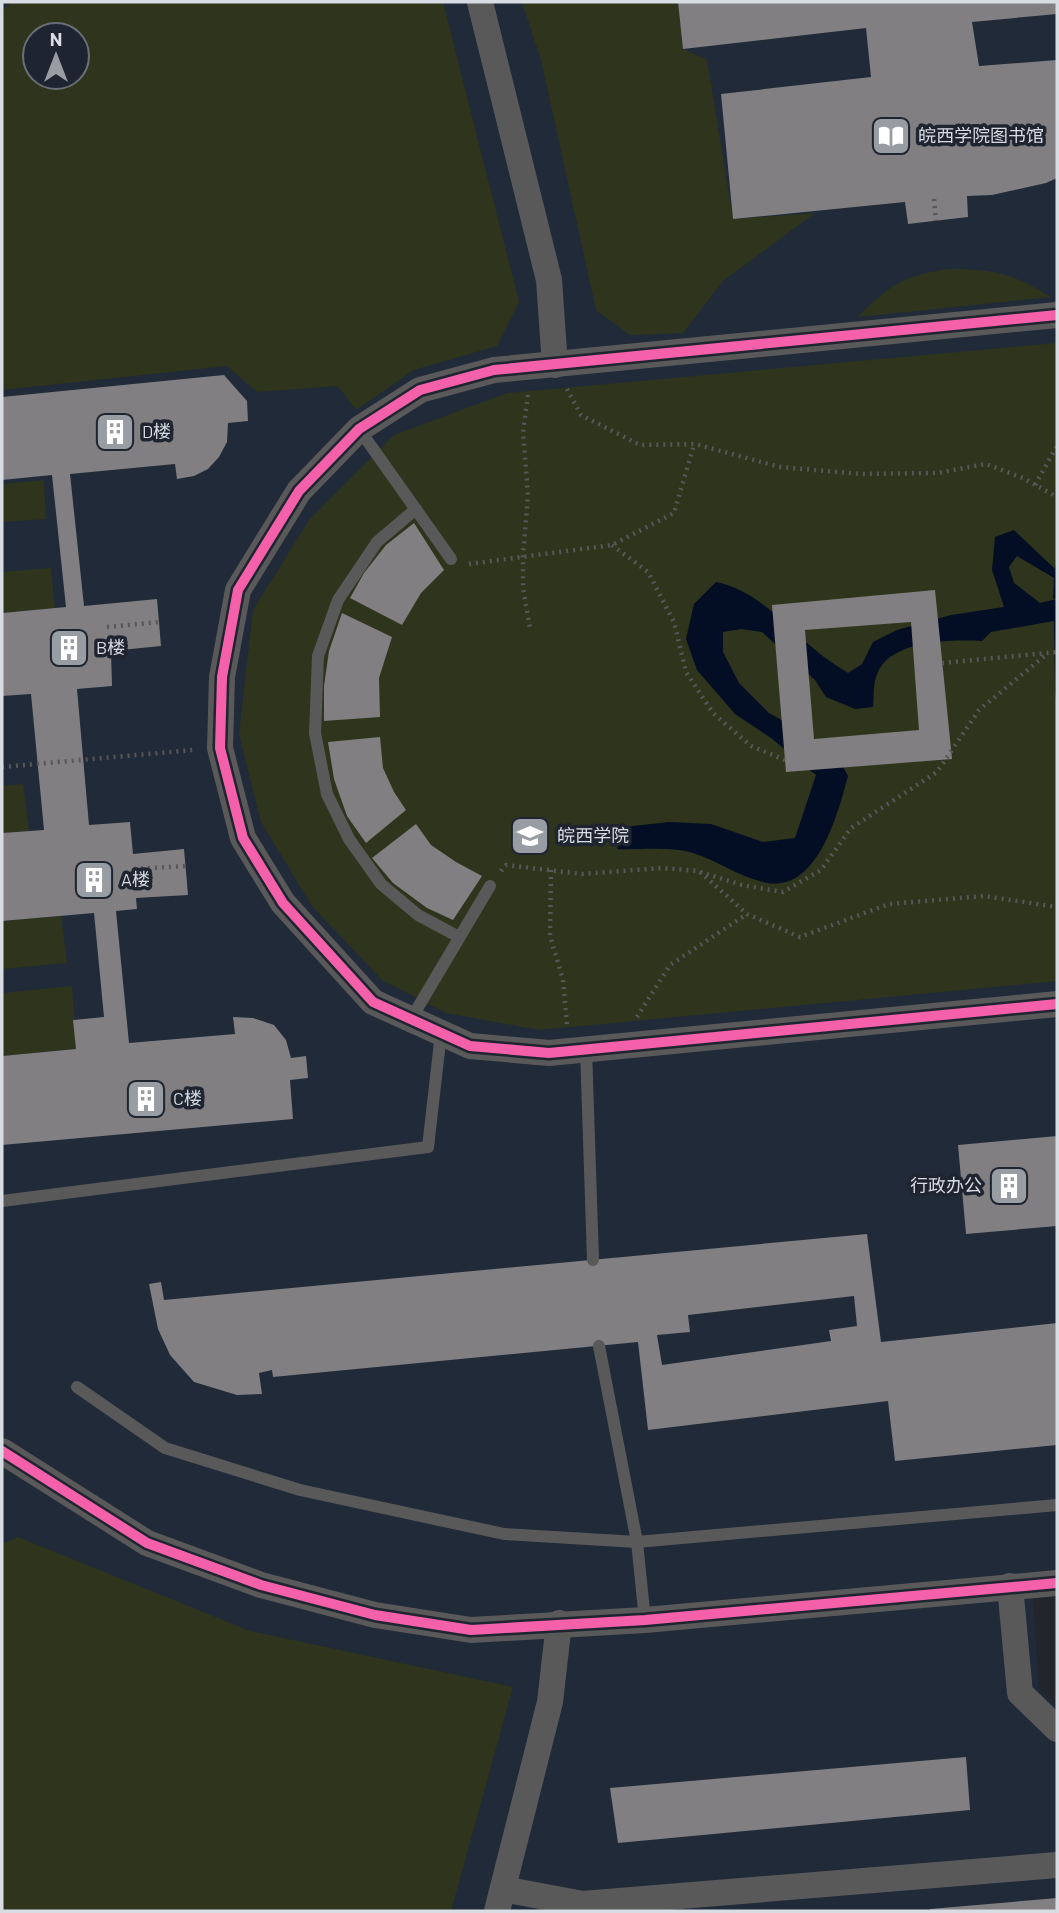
<svg xmlns="http://www.w3.org/2000/svg" width="1059" height="1913" viewBox="0 0 1059 1913" font-family="Barlow,'Noto Sans SC',sans-serif">
  <rect width="100%" height="100%" fill="#22262c"/>
  <path fill="#202a39" fill-rule="evenodd" d="M2,2H1057V1596L1033,1598L1039,1689L1057,1708V1911H2ZM35,35H77V77H35Z"/>
  <g fill="#2e351c" fill-rule="evenodd">
    <path d="M12,2H443L519,302L497,346L414,370L356,410L338,386L257,392L227,366L2,390V10ZM35,35H77V77H35Z"/>
    <polygon points="522,2 678,2 683,49 707,60 733,219 815,213 723,281 683,333 630,335 596,310 541,60"/>
    <path d="M948,269C993,269 1012,273 1051,297L858,317C889,285 903,276 948,269Z"/>
    <polygon points="1057,343 1057,981 539,1030 446,1013 382,980 312,906 261,822 239,734 253,610 309,520 394,435 507,393"/>
    <polygon points="44,480 46,519 2,522 2,484"/>
    <polygon points="51,568 55,608 2,613 2,572"/>
    <polygon points="23,784 29,831 2,833 2,786"/>
    <polygon points="61,916 67,963 2,969 2,921"/>
    <polygon points="72,986 76,1049 2,1056 2,993"/>
    <polygon points="18,1537 250,1631 513,1687 451,1911 2,1911 2,1544"/>
  </g>
  <path fill="#030d24" d="M1014,530L1055,569L1057,555V598L1053,599L1054,578L1017,556L1009,567L1014,583L1040,603L1057,599V705L1055,693L1054,621L991,632L982,641C952,639 889,640 877,674C873,684 874,697 873,707L855,709L826,697L815,680L762,632L741,629L723,632V652L739,683L769,713L833,749L848,776C838,813 818,891 768,883C740,878 719,861 693,853C670,846 641,850 617,849L624,827L669,822L711,824L763,842L795,838L816,775L771,738L735,714L697,670L686,639L694,604L716,582C756,590 782,622 813,648C824,658 836,665 848,673L862,664L873,642L897,630L951,615L1004,607L992,570L995,537Z"/>
  <g fill="#817f81" fill-rule="evenodd">
    <polygon points="678,2 1057,2 1057,14 972,22 979,66 1057,60 1057,178 1046,183 992,195 967,196 968,217 908,224 905,202 733,219 721,94 871,77 866,28 683,49"/>
    <polygon points="224,375 247,401 248,421 228,423 227,442 219,457 208,469 194,476 177,479 175,464 70,474 84,606 157,599 161,646 111,651 112,686 77,689 89,825 130,822 133,854 184,849 188,895 136,898 137,909 116,911 129,1043 235,1034 233,1017 253,1018 274,1025 286,1040 291,1058 306,1056 308,1078 290,1080 293,1119 2,1145 2,1056 76,1049 73,1020 104,1017 94,913 2,921 2,833 44,830 31,694 2,696 2,613 66,607 52,475 2,480 2,397"/>
    <polygon points="414,523 444,570 421,593 402,625 350,598 364,573 386,545"/>
    <path d="M935,590L952,759L786,772L772,605ZM911,622L919,730L814,739L805,630Z"/>
    <polygon points="342,613 392,637 379,678 380,717 324,721 324,686 329,651"/>
    <polygon points="380,737 383,768 394,792 406,810 366,843 347,816 334,779 328,742"/>
    <polygon points="416,824 431,845 456,862 482,876 453,920 427,908 393,883 372,858"/>
    <polygon points="1057,1136 1057,1226 966,1234 958,1145"/>
    <path d="M867,1234L881,1342L1057,1323V1445L895,1461L888,1401L648,1430L638,1342L273,1377L272,1370L259,1373L262,1394L237,1395L194,1382L170,1355L158,1329L149,1284L161,1282L164,1300ZM854,1296L857,1326L829,1330L831,1341L662,1365L657,1335L690,1332L688,1315Z"/>
    <polygon points="966,1757 970,1810 618,1843 610,1788"/>
    <polygon points="1057,1898 1057,1911 930,1911 930,1909"/>
  </g>
  <g fill="none" stroke-linecap="round" stroke-linejoin="round">
    <g stroke="#575658" stroke-width="4.5" stroke-dasharray="2 5" stroke-linecap="butt">
      <polyline points="934,199 936,221"/>
      <polyline points="567,389 581,415 640,445 695,444 780,467 861,474 937,473 986,464 1023,478 1057,497"/>
      <polyline points="528,395 523,432 528,495 523,557 523,588 530,628"/>
      <polyline points="1035,485 1057,446"/>
      <polyline points="612,545 648,572 674,622 686,672 713,713 751,746 785,760"/>
      <polyline points="469,564 612,545 674,513 694,445"/>
      <polyline points="107,627 159,622"/>
      <polyline points="942,663 1057,652"/>
      <polyline points="2,767 193,750"/>
      <polyline points="134,869 186,866"/>
      <polyline points="551,870 550,936 563,980 567,1025"/>
      <polyline points="501,871 506,865 582,874 662,868 699,871 747,914 800,937 889,904 984,896 1057,907"/>
      <polyline points="700,872 742,885 783,892 821,870 851,828 937,772 979,710 1048,653"/>
      <polyline points="637,1017 670,965 747,914"/>
    </g>
    <g stroke="#5a595a" stroke-width="12">
      <polyline points="359,429 451,559"/>
      <polyline points="416,509 377,542 338,600 318,656 315,733 327,794 349,839 381,884 418,915 459,937"/>
      <polyline points="411,1019 490,886"/>
      <polyline points="586,1049 593,1260"/>
      <polyline points="2,1201 428,1147 441,1033"/>
      <polyline points="599,1346 637,1542 645,1620"/>
      <polyline points="77,1387 165,1448 300,1490 504,1534 637,1542 1057,1505"/>
    </g>
    <g stroke="#5a595a" stroke-width="26">
      <polyline points="480,2 549,280 555,365"/>
      <polyline points="1057,315 494,370 420,390 359,429 299,491 238,590 222,677 220,748 243,838 283,903 373,1002 470,1046 549,1053 1057,1004"/>
      <polyline points="2,1451 147,1543 261,1585 375,1615 471,1630 645,1620 1057,1583"/>
      <polyline points="1010,1586 1020,1693 1057,1729"/>
      <polyline points="503,1889 583,1904 1057,1865"/>
      <polyline points="497,1911 550,1702 559,1623"/>
    </g>
    <g stroke="#1e2530" stroke-width="15">
      <g id="cycleway">
        <polyline points="1057,315 494,370 420,390 359,429 299,491 238,590 222,677 220,748 243,838 283,903 373,1002 470,1046 549,1053 1057,1004"/>
        <polyline points="2,1451 147,1543 261,1585 375,1615 471,1630 645,1620 1057,1583"/>
      </g>
    </g>
    <use href="#cycleway" stroke="#f560ab" stroke-width="10"/>
  </g>
  <defs>
    <g id="library-square" transform="scale(2.0125)"><rect x="-9" y="-9" width="18" height="18" rx="4" fill="#989da4" stroke="#1e2530"/><path d="M-6-4Q-3-5.5-.7-3.5V5Q-3 3-6 4ZM6-4Q3-5.5 .7-3.5V5Q3 3 6 4Z" fill="#fff"/></g>
    <g id="building-square" transform="scale(2.0125)"><rect x="-9" y="-9" width="18" height="18" rx="4" fill="#989da4" stroke="#1e2530"/><path d="M-4-6H4V6H1V3H-1V6H-4ZM-2.5-4.3h1.7v1.8h-1.7ZM.8-4.3h1.7v1.8H.8ZM-2.5-1h1.7V.8h-1.7ZM.8-1h1.7V.8H.8Z" fill="#fff"/></g>
    <g id="university-square" transform="scale(2.0125)"><rect x="-9" y="-9" width="18" height="18" rx="4" fill="#989da4" stroke="#1e2530"/><path d="M0-5L7-2L0 1L-7-2ZM-4 1L0 2.5L4 1V4Q0 6-4 4Z" fill="#fff"/></g>
  </defs>
  <g fill-rule="evenodd">
    <use href="#library-square" x="891" y="136"/>
    <use href="#building-square" x="115" y="432"/>
    <use href="#building-square" x="69" y="648"/>
    <use href="#university-square" x="530" y="836"/>
    <use href="#building-square" x="94" y="880"/>
    <use href="#building-square" x="146" y="1099"/>
    <use href="#building-square" x="1009" y="1186"/>
  </g>
  <g text-anchor="middle" stroke-width="7" stroke-linejoin="round" paint-order="stroke">
    <g font-size="18" fill="#d8dde4" stroke="#1e2530" text-anchor="start">
      <text x="918" y="142">皖西学院图书馆</text>
      <text x="142" y="438">D楼</text>
      <text x="96" y="654">B楼</text>
      <text x="557" y="842">皖西学院</text>
      <text x="121" y="886">A楼</text>
      <text x="173" y="1105">C楼</text>
      <text x="982" y="1192" text-anchor="end">行政办公</text>
    </g>
  </g>
  <rect width="1059" height="1913" fill="none" stroke="#d8dde4" stroke-width="7"/>
  <g transform="translate(56 56)"><circle r="33" fill="#1e2530" stroke="#686f78" stroke-width="2"/>
  <path d="M0-5L12 26L0 18L-12 26Z" fill="#989da4"/>
  <text y="-10" font-size="19" font-weight="bold" text-anchor="middle" fill="#d8dde4">N</text>
  </g>
</svg>
